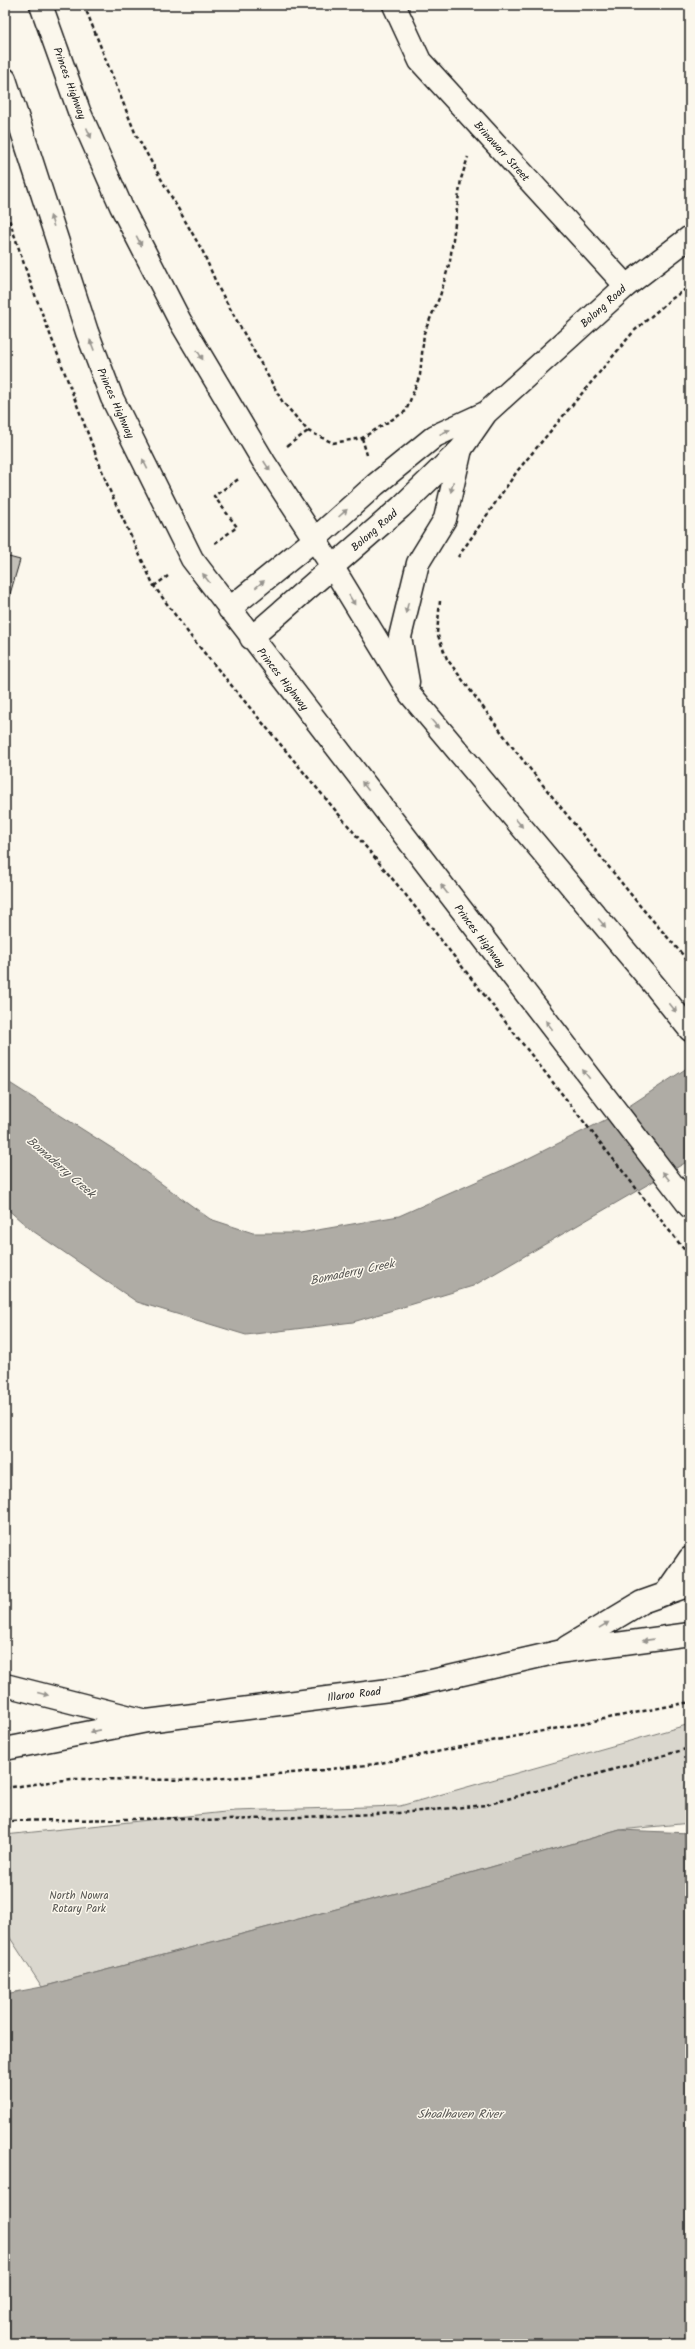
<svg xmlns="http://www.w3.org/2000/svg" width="695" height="2349" viewBox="0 0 695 2349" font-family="Kalam,sans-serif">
  <rect width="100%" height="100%" fill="#fbf7ec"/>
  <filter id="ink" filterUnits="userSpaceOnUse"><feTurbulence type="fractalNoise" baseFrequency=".025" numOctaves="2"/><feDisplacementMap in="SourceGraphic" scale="8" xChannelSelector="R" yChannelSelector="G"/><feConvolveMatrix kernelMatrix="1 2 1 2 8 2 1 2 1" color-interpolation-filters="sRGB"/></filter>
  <g filter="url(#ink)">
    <polygon fill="#dad7ce" stroke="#7b7a75" points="690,1724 690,1823 620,1830 446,1880 42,1987 5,1930 5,1835 235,1811 400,1806"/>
    <g fill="#afaca5" stroke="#74726e">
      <polygon points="690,1066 690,1160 473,1286 353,1322 246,1335 137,1302 30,1229 5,1207 5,1080 118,1152 210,1219 253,1233 300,1233 399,1216 525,1160 617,1114"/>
      <polygon points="620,1830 690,1833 690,2344 5,2344 5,1994 42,1987 446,1880"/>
    </g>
    <polygon fill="#c3c0b8" stroke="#1c1c1c" points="5,556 20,560 5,611"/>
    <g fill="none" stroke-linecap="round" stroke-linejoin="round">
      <g stroke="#1c1c1c" stroke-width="25">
        <polyline id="minor" points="394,5 420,61 626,286"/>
      </g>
      <g stroke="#1c1c1c" stroke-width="25">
        <g id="secondary">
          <polyline points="229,609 315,539 375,485 435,436 485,413"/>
          <polyline points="251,638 401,507 461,449 486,413 626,286 690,237"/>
          <polyline points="567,1647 642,1602 690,1585"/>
          <polyline points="5,1685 142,1720"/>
          <polyline points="5,1749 147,1721 397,1689 558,1652 690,1634"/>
        </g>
      </g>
      <g stroke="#1c1c1c" stroke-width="25">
        <g id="trunk">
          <polyline points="41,5 79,111 121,206 180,321 264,462 332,566 410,694 655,986 690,1030"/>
          <polyline points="5,79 87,332 112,398 192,559 690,1207"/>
          <polyline points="408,682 400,637 418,563 445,519 461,449"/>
          <polyline points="665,1594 690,1558"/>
          <polyline points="686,1635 690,1635"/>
        </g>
      </g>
      <g stroke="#1c1c1c" stroke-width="2.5" stroke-dasharray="4 3" stroke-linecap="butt">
        <polyline points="84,5 136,135 203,252 218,287 282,401 308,431 333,443 362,438 406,411 420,375 424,333 440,296 450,261 461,179 468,157"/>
        <polyline points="5,207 29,279 109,489 154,586 192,638 405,894 690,1257"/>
        <polyline points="362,438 367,455"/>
        <polyline points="287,446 308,431"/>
        <polyline points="215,543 237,527 214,496 240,478"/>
        <polyline points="458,557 518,470 634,331 670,300 690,286"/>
        <polyline points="154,586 168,576"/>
        <polyline points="440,601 437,633 447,659 514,749 641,907 690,963"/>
        <polyline points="5,1788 72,1779 200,1780 305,1772 375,1764 690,1702"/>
        <polyline points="5,1821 191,1818 204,1821 399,1813 486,1805 690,1748"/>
      </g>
      <use href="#minor" stroke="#fbf7ec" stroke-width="22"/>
      <use href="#secondary" stroke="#fbf7ec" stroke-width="22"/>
      <use href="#trunk" stroke="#fbf7ec" stroke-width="22"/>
    </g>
    <defs><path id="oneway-solid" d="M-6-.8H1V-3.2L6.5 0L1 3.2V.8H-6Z"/></defs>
    <g fill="#97948e">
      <use href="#oneway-solid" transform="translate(89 133) rotate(66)"/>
      <use href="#oneway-solid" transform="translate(52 221) rotate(-108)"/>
      <use href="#oneway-solid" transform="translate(139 241) rotate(63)"/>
      <use href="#oneway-solid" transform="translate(92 345) rotate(-111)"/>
      <use href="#oneway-solid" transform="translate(200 355) rotate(59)"/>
      <use href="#oneway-solid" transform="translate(445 432) rotate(-25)"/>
      <use href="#oneway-solid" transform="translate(145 464) rotate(-116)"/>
      <use href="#oneway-solid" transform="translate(267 466) rotate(57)"/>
      <use href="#oneway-solid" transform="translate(452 487) rotate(103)"/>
      <use href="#oneway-solid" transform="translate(343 513) rotate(-42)"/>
      <use href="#oneway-solid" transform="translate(206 578) rotate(-127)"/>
      <use href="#oneway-solid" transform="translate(260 584) rotate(-39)"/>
      <use href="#oneway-solid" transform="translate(352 600) rotate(59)"/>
      <use href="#oneway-solid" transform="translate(407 608) rotate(104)"/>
      <use href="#oneway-solid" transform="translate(435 724) rotate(50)"/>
      <use href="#oneway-solid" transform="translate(365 786) rotate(-127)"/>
      <use href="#oneway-solid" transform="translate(519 823) rotate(50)"/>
      <use href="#oneway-solid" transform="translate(444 889) rotate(-127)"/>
      <use href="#oneway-solid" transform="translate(602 923) rotate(50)"/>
      <use href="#oneway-solid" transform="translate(673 1008) rotate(52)"/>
      <use href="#oneway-solid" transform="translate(549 1025) rotate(-127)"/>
      <use href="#oneway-solid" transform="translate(586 1074) rotate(-128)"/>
      <use href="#oneway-solid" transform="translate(666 1176) rotate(-128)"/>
      <use href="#oneway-solid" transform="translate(604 1625) rotate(-31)"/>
      <use href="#oneway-solid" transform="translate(648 1640) rotate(172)"/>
      <use href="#oneway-solid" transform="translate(43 1694) rotate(14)"/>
      <use href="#oneway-solid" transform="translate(95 1731) rotate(169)"/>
    </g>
  </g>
  <g text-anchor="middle" stroke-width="3" stroke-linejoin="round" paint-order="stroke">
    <g font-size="11" fill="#1c1c1c" stroke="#fbf7ec">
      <text transform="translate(70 83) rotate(70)" y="4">Princes Highway</text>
      <text transform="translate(502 151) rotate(48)" y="4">Brinawarr Street</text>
      <text transform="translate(603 306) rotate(-42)" y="4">Bolong Road</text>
      <text transform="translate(116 403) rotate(66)" y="4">Princes Highway</text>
      <text transform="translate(374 530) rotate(-41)" y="4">Bolong Road</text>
      <text transform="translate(283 679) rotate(52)" y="4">Princes Highway</text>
      <text transform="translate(480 936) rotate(53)" y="4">Princes Highway</text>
      <text transform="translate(354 1694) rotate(-7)" y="4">Illaroo Road</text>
    </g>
    <g font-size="11" fill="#555451" stroke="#fbf7ec">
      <text x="79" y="1899">North Nowra<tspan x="79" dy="13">Rotary Park</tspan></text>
    </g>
    <g font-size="12" font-style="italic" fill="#575653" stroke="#fbf7ec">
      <text transform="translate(61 1167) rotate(41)" y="4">Bomaderry Creek</text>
      <text transform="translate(352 1272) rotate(-12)" y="4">Bomaderry Creek</text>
      <text x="460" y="2118">Shoalhaven River</text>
    </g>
  </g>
  <rect width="695" height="2349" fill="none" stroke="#fbf7ec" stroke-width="20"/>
  <rect x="10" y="10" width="675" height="2329" fill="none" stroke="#1c1c1c" stroke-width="1.5" filter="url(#ink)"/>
</svg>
